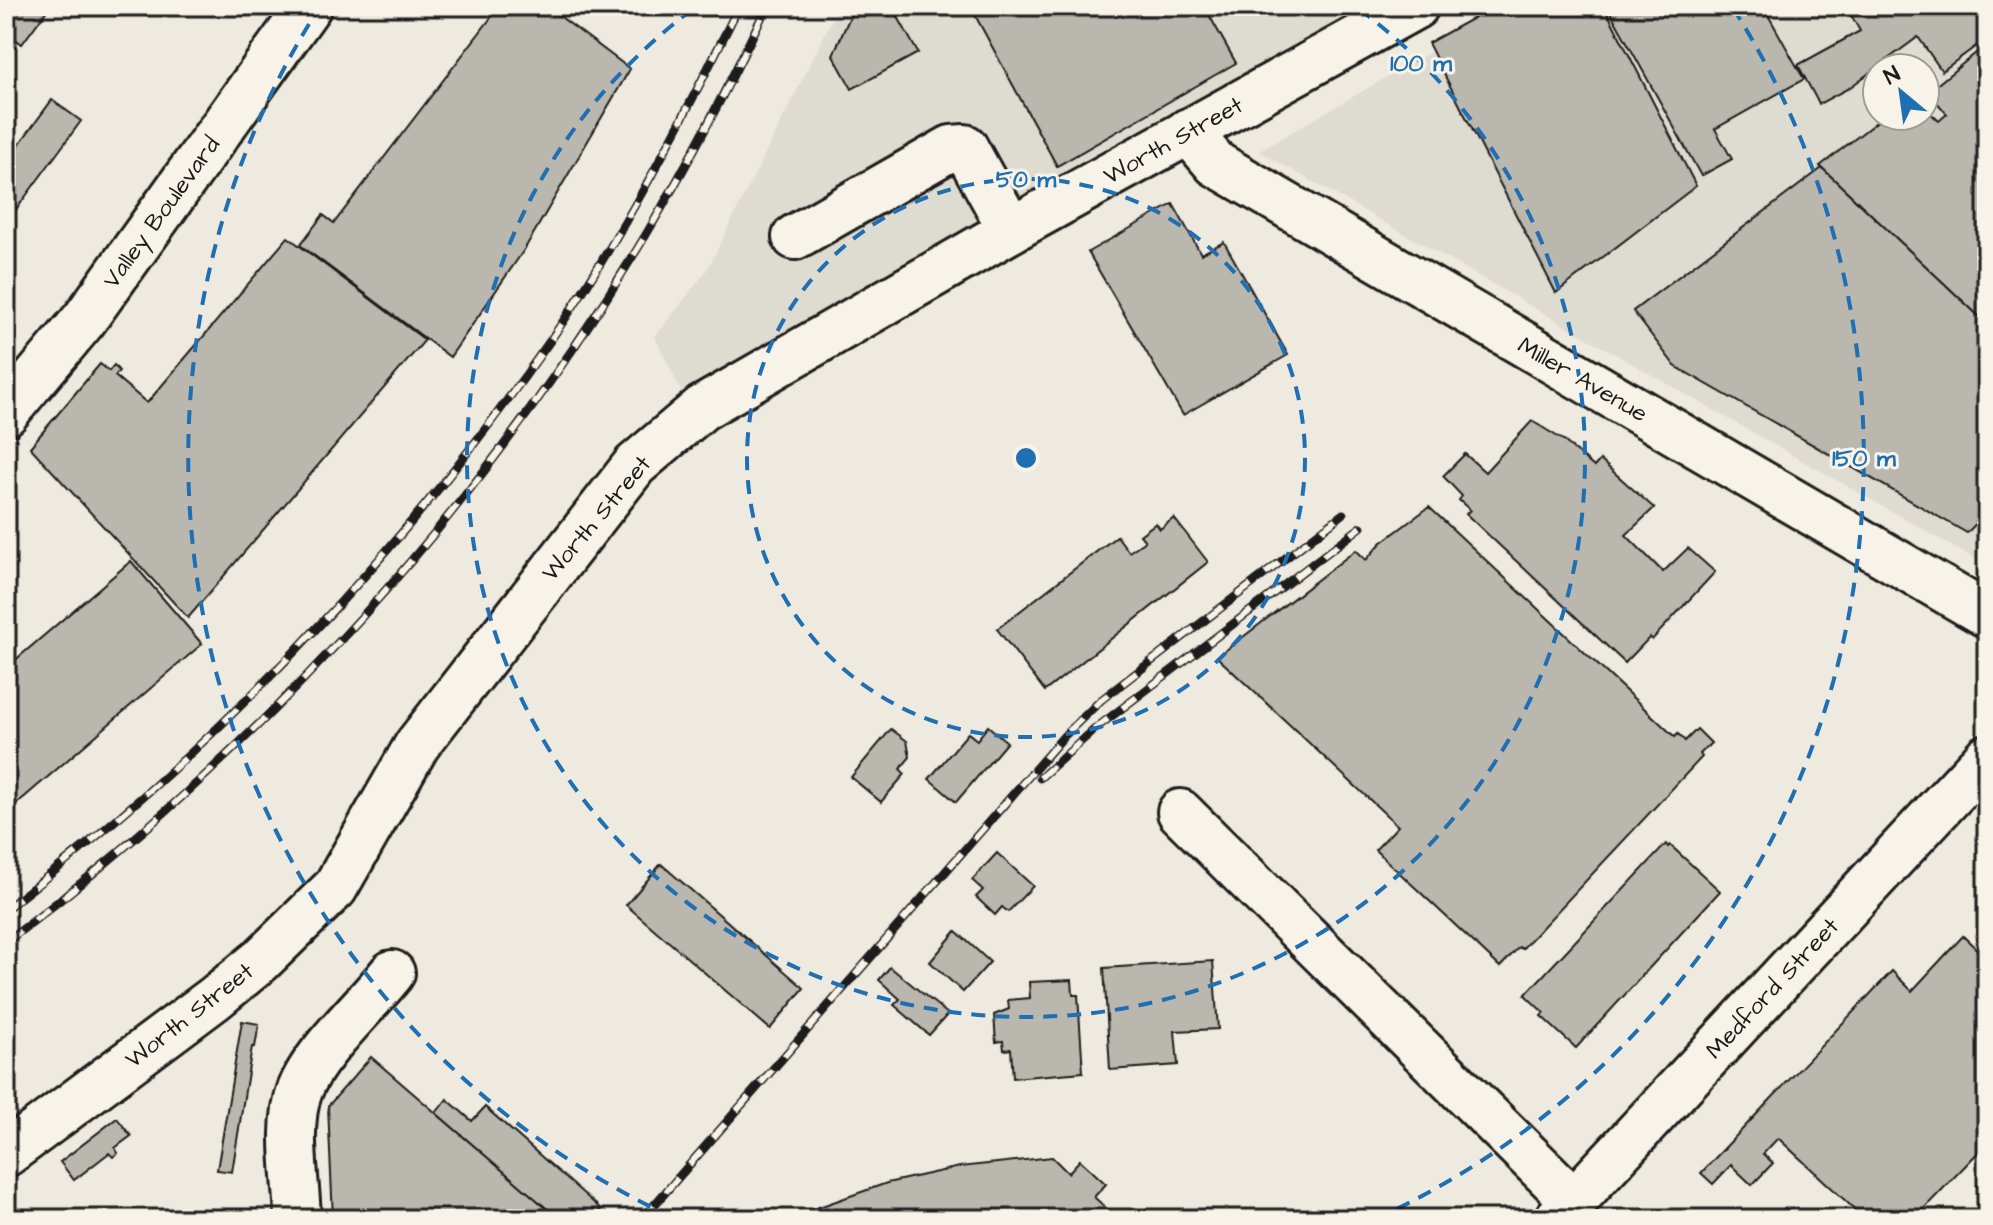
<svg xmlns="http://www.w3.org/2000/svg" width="1993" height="1225" viewBox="0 0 1993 1225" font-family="'Architects Daughter',sans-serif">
  <rect width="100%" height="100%" fill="#eeeae0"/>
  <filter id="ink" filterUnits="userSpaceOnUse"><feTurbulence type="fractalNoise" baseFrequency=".0125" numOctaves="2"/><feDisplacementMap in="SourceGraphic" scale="16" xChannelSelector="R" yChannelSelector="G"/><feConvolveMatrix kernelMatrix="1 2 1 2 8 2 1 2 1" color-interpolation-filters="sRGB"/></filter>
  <g filter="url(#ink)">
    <g fill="#dedbd1" fill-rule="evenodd">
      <polygon points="839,6 1369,6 681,391 655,337 707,270"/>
      <path d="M1510,6H1987V566L1259,151ZM1877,68H1925V116H1877Z"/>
    </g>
    <g fill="#bab7af" stroke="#1c1c1c" stroke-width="2">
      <polygon points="6,6 50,6 22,44 6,32"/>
      <polygon points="481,6 557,6 553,11 630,69 524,250 450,357 300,245 323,215 334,223 493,15"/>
      <polygon points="862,6 892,6 918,53 852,89 833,55 852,12"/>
      <polygon points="970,6 1204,6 1236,63 1057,166"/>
      <polygon points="1495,6 1604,6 1696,186 1556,293 1428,43"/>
      <polygon points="1607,6 1763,6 1804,79 1715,129 1732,159 1701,176"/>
      <polygon points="1846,6 1986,6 1987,38 1942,71 1918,37 1849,88 1819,104 1798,65 1860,31"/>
      <polygon points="1987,44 1987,324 1820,166 1884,116 1925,116 1925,108 1939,121 1947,114 1928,92"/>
      <polygon points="52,100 81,121 9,219 6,217 6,162"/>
      <polygon points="1822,168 1987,324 1987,512 1967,533 1675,366 1633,311"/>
      <polygon points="1173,204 1201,254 1224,242 1288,355 1183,415 1088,252"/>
      <polygon points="288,237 425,340 188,618 30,447 100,364 109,371 114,365 119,371 115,376 147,403"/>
      <polygon points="1532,421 1563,440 1594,467 1600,460 1654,508 1626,535 1663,572 1688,548 1715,572 1652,640 1650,637 1625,663 1466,514 1470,510 1459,500 1462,496 1443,476 1465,454 1485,472"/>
      <polygon points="1429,507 1675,737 1678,734 1685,741 1697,729 1711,743 1700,754 1702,757 1522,949 1519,947 1500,967 1375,850 1398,826 1217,657 1356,550 1366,560 1381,543"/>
      <polygon points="1174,518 1208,562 1045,691 997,629 1117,536 1129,552 1145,541 1140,535 1156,523 1160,529"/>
      <polygon points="131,561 202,644 6,813 6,668"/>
      <polygon points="988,726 1007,742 956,802 929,779 968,733 977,740"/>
      <polygon points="891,729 907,741 910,757 900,769 905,774 881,802 851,777"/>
      <polygon points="1666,844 1668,847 1670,845 1720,891 1576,1048 1541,1016 1544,1013 1525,995"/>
      <polygon points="997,853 1033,886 1008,912 1002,907 995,915 976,897 983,890 972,880"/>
      <polygon points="661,864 804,988 770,1029 626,905"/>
      <polygon points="956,931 990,962 963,992 930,962"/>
      <polygon points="1963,936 1987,959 1987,1143 1914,1219 1865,1219 1778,1138 1763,1154 1773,1163 1752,1185 1731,1165 1713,1184 1701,1173 1892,971 1912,991"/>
      <polygon points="1213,961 1218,1029 1175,1031 1178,1065 1110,1070 1104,968"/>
      <polygon points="890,967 948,1014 929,1035 894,1005 900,999 879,980"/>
      <polygon points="1072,980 1073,995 1078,995 1083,1072 1013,1078 1011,1049 1004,1050 1003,1041 996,1042 994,1015 1009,1009 1008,1000 1030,998 1029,982"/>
      <polygon points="242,1021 259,1024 255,1047 252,1047 232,1172 217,1170"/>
      <polygon points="371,1057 436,1113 559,1219 333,1219 328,1106"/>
      <polygon points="447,1099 472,1121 485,1107 601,1209 592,1219 559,1219 436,1113"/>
      <polygon points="117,1118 131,1136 115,1148 118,1153 113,1157 109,1153 74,1180 60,1162"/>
      <polygon points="1052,1157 1068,1173 1080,1160 1106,1184 1094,1197 1118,1219 785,1219 887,1183 960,1167"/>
      <polygon points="1987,1175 1987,1195 1977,1186"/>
    </g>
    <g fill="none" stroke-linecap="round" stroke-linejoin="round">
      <g stroke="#1c1c1c" stroke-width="50">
        <g id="minor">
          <polyline points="1188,131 1216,164 1987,615"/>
          <polyline points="795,237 951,148 965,147 1011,230"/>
          <polyline points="1180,812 1574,1201"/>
          <polyline points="6,1154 215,998 260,961 335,888 417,745 635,465 702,408 1011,230 1416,6"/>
          <path d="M298,1219C297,1180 286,1126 300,1090C314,1053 366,1006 392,973"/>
        </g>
      </g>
      <g stroke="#1c1c1c" stroke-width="50">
        <g id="major">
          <polyline points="6,413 84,320 309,6"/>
          <polyline points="1557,1219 1987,757"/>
        </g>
      </g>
      <use href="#minor" stroke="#f7f3e8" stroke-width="44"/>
      <use href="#major" stroke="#f7f3e8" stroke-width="44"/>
      <g stroke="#1c1c1c" stroke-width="9">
        <g id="rail">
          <polyline points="1040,778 1096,728 1361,527"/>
          <path d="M6,909C216,748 400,556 552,338C624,233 683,120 739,6"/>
          <path d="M6,942C262,749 482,508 647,233C691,159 730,83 767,6"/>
          <polyline points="642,1219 1064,736 1101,700 1343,514"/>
        </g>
      </g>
      <use href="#rail" stroke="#f7f3e8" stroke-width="6" stroke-dasharray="18" stroke-linecap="butt"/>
    </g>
  </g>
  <g fill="none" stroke="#1f6fb2" stroke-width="4" stroke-dasharray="14 10">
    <circle cx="1026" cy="458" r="279"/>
    <path d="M1359 9A559 559 0 1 1 693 9"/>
    <path d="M672 1217A838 838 0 0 1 319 8M1733 8A838 838 0 0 1 1380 1217"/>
  </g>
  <g text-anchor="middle" stroke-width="6" stroke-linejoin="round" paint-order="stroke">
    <g font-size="24" fill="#1c1c1c" stroke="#f7f3e8">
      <text transform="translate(1173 140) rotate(-29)" y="8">Worth Street</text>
      <text transform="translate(161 212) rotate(-54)" y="8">Valley Boulevard</text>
      <text transform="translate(1583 379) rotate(30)" y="8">Miller Avenue</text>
      <text transform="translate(596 518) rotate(-50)" y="8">Worth Street</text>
      <text transform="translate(1772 988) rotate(-47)" y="8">Medford Street</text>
      <text transform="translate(189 1015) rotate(-38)" y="8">Worth Street</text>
    </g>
  </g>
  <circle cx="1026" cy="458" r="12" fill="#1f6fb2" stroke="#f7f3e8" stroke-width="4"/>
  <g font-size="24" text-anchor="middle" font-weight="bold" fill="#1f6fb2" stroke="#f7f3e8" stroke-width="6" stroke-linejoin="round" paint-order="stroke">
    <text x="1421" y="71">100 m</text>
    <text x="1026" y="187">50 m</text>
    <text x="1864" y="466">150 m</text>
  </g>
  <rect width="1993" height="1225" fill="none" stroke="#f7f3e8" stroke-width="32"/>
  <rect x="16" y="16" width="1961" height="1193" fill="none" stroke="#1c1c1c" stroke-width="3" filter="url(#ink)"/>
  <g transform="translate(1901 92) rotate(331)"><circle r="38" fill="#f7f3e8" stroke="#9f9d96" stroke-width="2"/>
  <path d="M0-6L14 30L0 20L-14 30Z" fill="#1f6fb2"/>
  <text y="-12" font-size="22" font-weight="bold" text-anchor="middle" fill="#1c1c1c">N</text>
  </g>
</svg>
